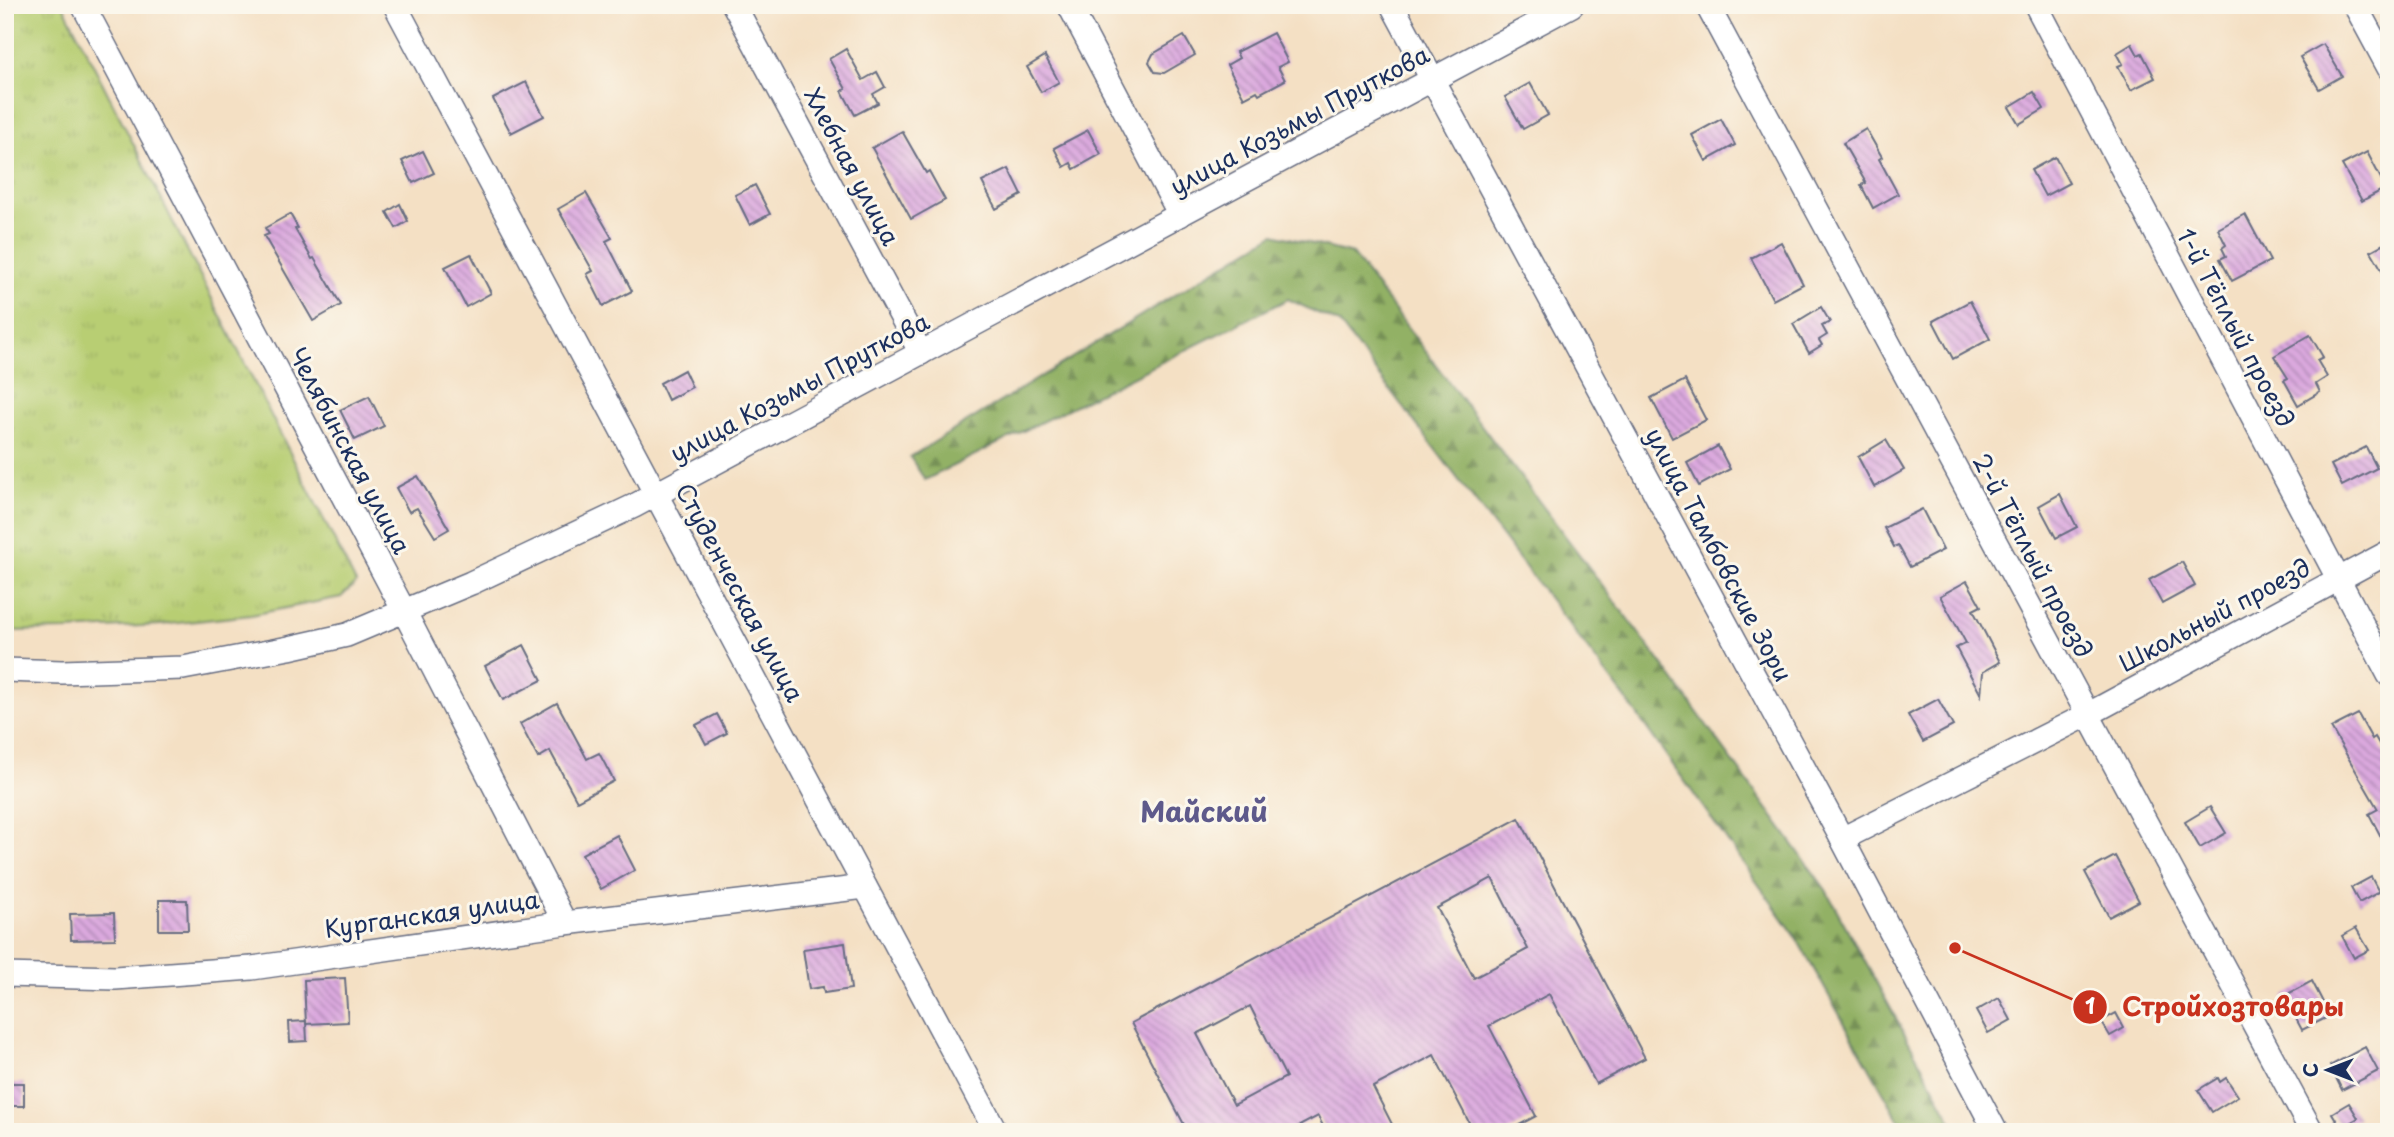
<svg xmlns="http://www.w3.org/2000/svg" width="2394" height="1137" viewBox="0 0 2394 1137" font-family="'Playpen Sans',sans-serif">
  <defs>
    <pattern id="grass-tufts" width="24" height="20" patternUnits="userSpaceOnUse" patternTransform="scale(1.75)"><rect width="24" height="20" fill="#b8ce73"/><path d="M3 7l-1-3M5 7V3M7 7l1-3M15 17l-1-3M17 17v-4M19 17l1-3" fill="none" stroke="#9eb166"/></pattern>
    <pattern id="forest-firs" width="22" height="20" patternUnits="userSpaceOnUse" patternTransform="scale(1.75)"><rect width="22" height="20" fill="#92b165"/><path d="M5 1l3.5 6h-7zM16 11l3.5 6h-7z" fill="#769056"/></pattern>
    <pattern id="building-back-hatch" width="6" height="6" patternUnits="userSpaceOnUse" patternTransform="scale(1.75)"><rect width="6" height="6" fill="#dba9de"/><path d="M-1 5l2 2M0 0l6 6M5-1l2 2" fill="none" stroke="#b18ab7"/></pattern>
  </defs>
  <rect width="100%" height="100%" fill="#fbf7ec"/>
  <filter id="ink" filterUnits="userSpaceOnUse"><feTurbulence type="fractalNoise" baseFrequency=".0143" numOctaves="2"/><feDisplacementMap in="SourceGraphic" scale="14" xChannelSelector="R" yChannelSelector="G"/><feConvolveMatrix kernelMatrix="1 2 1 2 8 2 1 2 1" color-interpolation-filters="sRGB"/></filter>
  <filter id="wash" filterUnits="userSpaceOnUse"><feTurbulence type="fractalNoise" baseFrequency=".00686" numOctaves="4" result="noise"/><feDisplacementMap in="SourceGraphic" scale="28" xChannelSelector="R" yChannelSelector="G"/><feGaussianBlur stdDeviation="1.57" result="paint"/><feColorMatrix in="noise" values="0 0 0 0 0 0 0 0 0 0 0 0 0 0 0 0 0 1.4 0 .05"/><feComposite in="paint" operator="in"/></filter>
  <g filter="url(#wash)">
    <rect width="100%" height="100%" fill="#f4e0c4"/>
    <polygon fill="url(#grass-tufts)" stroke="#6a7e68" stroke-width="2" points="11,5 63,5 356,583 341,597 251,615 160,625 66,630 5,631 5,127"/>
    <polygon fill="url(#forest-firs)" stroke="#567062" stroke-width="2" points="1274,234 1352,254 1671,676 1826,890 1958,1132 1906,1132 1794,934 1628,702 1339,323 1288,299 925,480 910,457"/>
    <g id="blocks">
      <g fill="url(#building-back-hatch)" fill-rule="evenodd">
        <polygon points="1273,33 1288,62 1278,67 1285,80 1259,94 1257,91 1244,98 1227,65 1239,58 1236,52"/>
        <polygon points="1184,36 1195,55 1164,73 1155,72 1149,62 1153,54"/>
        <polygon points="2132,44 2138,55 2142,53 2155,78 2131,90 2118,66 2123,64 2117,53"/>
        <polygon points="2323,44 2342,76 2319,89 2300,57"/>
        <polygon points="846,49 863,80 877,72 885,87 873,94 878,103 855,115 842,91 846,89 829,59"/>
        <polygon points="1045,56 1059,82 1041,92 1027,67"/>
        <polygon points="526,82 544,116 511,133 493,99"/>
        <polygon points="1530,83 1548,115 1523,129 1505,97"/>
        <polygon points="2034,92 2044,109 2019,124 2009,107"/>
        <polygon points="1721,119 1735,145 1706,161 1692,135"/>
        <polygon points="1866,129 1882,157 1879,159 1898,194 1873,208 1861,185 1866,183 1843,143"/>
        <polygon points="1088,130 1101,154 1074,169 1071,163 1064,167 1054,148"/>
        <polygon points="902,131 926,173 929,171 945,200 911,219 872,148"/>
        <polygon points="423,151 434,173 413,183 402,161"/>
        <polygon points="2367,152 2386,188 2362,201 2342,165"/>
        <polygon points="2055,157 2069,183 2045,196 2031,170"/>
        <polygon points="1009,169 1022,195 996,209 982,182"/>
        <polygon points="755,185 770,214 750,225 735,195"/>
        <polygon points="586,193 612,238 606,241 632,291 603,306 587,274 593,271 558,209"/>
        <polygon points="400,204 408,221 396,228 387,212"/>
        <polygon points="290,214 298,228 295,229 312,259 314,258 341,305 313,321 264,236 269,234 265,228"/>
        <polygon points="2245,214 2270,261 2232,281 2220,259 2226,256 2222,248 2226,245 2218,229"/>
        <polygon points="2389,241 2389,282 2371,251"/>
        <polygon points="1781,242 1803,284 1773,300 1751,258"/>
        <polygon points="471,254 491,293 466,307 445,267"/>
        <polygon points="1970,301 1990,339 1953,359 1933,321"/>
        <polygon points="1821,307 1830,322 1822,326 1827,335 1819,340 1822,345 1809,353 1793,324"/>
        <polygon points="2310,335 2323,357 2317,360 2327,377 2316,384 2320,392 2298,405 2284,380 2288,378 2274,356"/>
        <polygon points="684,370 692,387 668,400 660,383"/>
        <polygon points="1685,380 1706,420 1672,438 1651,398"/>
        <polygon points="369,396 384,426 355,440 340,410"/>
        <polygon points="1886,440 1904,470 1874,487 1858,457"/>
        <polygon points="1718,446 1730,469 1699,486 1687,463"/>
        <polygon points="2366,447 2377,468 2342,486 2331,465"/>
        <polygon points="418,476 449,529 435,537 417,508 409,512 396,488"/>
        <polygon points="2060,494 2077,527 2056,538 2039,506"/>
        <polygon points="1922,509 1943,550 1910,567 1898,545 1894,547 1884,528"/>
        <polygon points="2182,562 2195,586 2162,604 2149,580"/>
        <polygon points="1967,581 1981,606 1973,610 2000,662 1983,672 1981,695 1956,648 1966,643 1940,596"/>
        <polygon points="524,645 542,680 503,700 485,666"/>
        <polygon points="1938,699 1953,726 1923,742 1908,715"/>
        <polygon points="557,703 587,759 599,753 614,781 577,801 550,751 538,758 520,724"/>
        <polygon points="717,714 727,733 706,744 696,725"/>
        <polygon points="2358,714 2372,739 2375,737 2389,761 2389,852 2369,814 2378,809 2331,728"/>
        <polygon points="2210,807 2226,833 2200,848 2185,822"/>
        <path d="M1519,818L1645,1058L1596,1084L1549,994L1489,1026L1536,1116L1506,1132H1474L1434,1055L1373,1087L1396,1132H1326L1318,1116L1288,1132H1188L1131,1023ZM1492,878L1528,949L1474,978L1437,908ZM1250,1006L1286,1077L1234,1105L1197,1034Z"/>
        <polygon points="617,835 635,870 601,889 582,854"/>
        <polygon points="2115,856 2139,901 2109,917 2085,872"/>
        <polygon points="2371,877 2379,892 2359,903 2351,888"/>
        <polygon points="159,900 187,900 188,930 159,930"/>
        <polygon points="114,913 115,939 71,940 70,914"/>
        <polygon points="2356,928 2369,950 2354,958 2342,936"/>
        <polygon points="845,943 851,989 824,993 823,987 809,989 803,949"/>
        <polygon points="345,978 348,1022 306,1024 304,980"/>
        <polygon points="2312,981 2330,1016 2302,1030 2284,996"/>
        <polygon points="1999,998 2011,1020 1988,1033 1976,1011"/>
        <polygon points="2116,1013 2124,1028 2110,1036 2101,1021"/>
        <polygon points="306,1021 307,1041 290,1042 289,1022"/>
        <polygon points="2365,1047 2378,1071 2342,1090 2330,1066"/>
        <polygon points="2218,1078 2220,1082 2226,1078 2238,1096 2212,1112 2198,1090"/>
        <rect x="5" y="1083" width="19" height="23"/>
        <polygon points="2349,1103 2358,1118 2341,1128 2332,1113"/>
      </g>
    </g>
  </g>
  <g filter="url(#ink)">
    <use href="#blocks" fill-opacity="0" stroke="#676d82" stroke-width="2"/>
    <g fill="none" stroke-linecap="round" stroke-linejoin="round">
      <g stroke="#676d82" stroke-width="26">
        <g id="street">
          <polyline points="83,5 404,611 565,923"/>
          <polyline points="395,5 996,1132"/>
          <polyline points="734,5 921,353"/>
          <polyline points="1069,5 1180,215"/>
          <polyline points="1392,5 1842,839 1996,1132"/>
          <polyline points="1707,5 2312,1132"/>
          <polyline points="2036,5 2389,675"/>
          <polyline points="2355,5 2389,68"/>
          <polyline points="5,670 62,672 183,668 289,648 347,635 404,611 471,583 634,506 1572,5"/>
          <polyline points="1842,839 2087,715 2389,552"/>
          <polyline points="5,975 115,978 252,968 565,923 865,887"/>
        </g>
      </g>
      <use href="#street" stroke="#fff" stroke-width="23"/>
    </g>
  </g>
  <g text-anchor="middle" stroke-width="6" stroke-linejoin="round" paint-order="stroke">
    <g font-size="24" fill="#1b2f5e" stroke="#fbf7ec">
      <text transform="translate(1300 121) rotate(-28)" y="8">улица Козьмы Пруткова</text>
      <text transform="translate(851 167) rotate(62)" y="8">Хлебная улица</text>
      <text transform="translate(2235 328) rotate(62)" y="8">1-й Тёплый проезд</text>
      <text transform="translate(800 388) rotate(-28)" y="8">улица Козьмы Пруткова</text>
      <text transform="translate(349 451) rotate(62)" y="8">Челябинская улица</text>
      <text transform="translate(1718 555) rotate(62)" y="8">улица Тамбовские Зори</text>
      <text transform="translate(2032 556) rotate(62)" y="8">2-й Тёплый проезд</text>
      <text transform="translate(739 593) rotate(62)" y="8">Студенческая улица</text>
      <text transform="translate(2215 616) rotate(-28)" y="8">Школьный проезд</text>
      <text transform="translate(432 915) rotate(-8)" y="8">Курганская улица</text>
    </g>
    <g font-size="28" font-weight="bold" fill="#5e5a8b" stroke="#fbf7ec">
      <text x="1204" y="822">Майский</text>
    </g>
  </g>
  <path fill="none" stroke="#c8321e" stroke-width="2.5" d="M1955 948L2090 1007"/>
  <g fill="#c8321e" stroke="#fbf7ec" stroke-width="2.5">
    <circle cx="1955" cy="948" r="7"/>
    <circle cx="2090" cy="1007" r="18"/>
  </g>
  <g font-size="21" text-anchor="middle" font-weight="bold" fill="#fff">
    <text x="2090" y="1014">1</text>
  </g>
  <g font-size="26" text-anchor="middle" font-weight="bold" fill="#c8321e" stroke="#fbf7ec" stroke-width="6" stroke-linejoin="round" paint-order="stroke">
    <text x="2233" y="1016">Стройхозтовары</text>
  </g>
  <rect width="2394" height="1137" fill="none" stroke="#fbf7ec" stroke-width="28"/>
  <g transform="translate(2328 1070) rotate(270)" stroke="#fbf7ec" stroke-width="5" paint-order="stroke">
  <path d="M0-5L12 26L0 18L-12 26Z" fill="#1b2f5e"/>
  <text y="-10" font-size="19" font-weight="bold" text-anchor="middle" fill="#1b2f5e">С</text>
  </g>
</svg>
